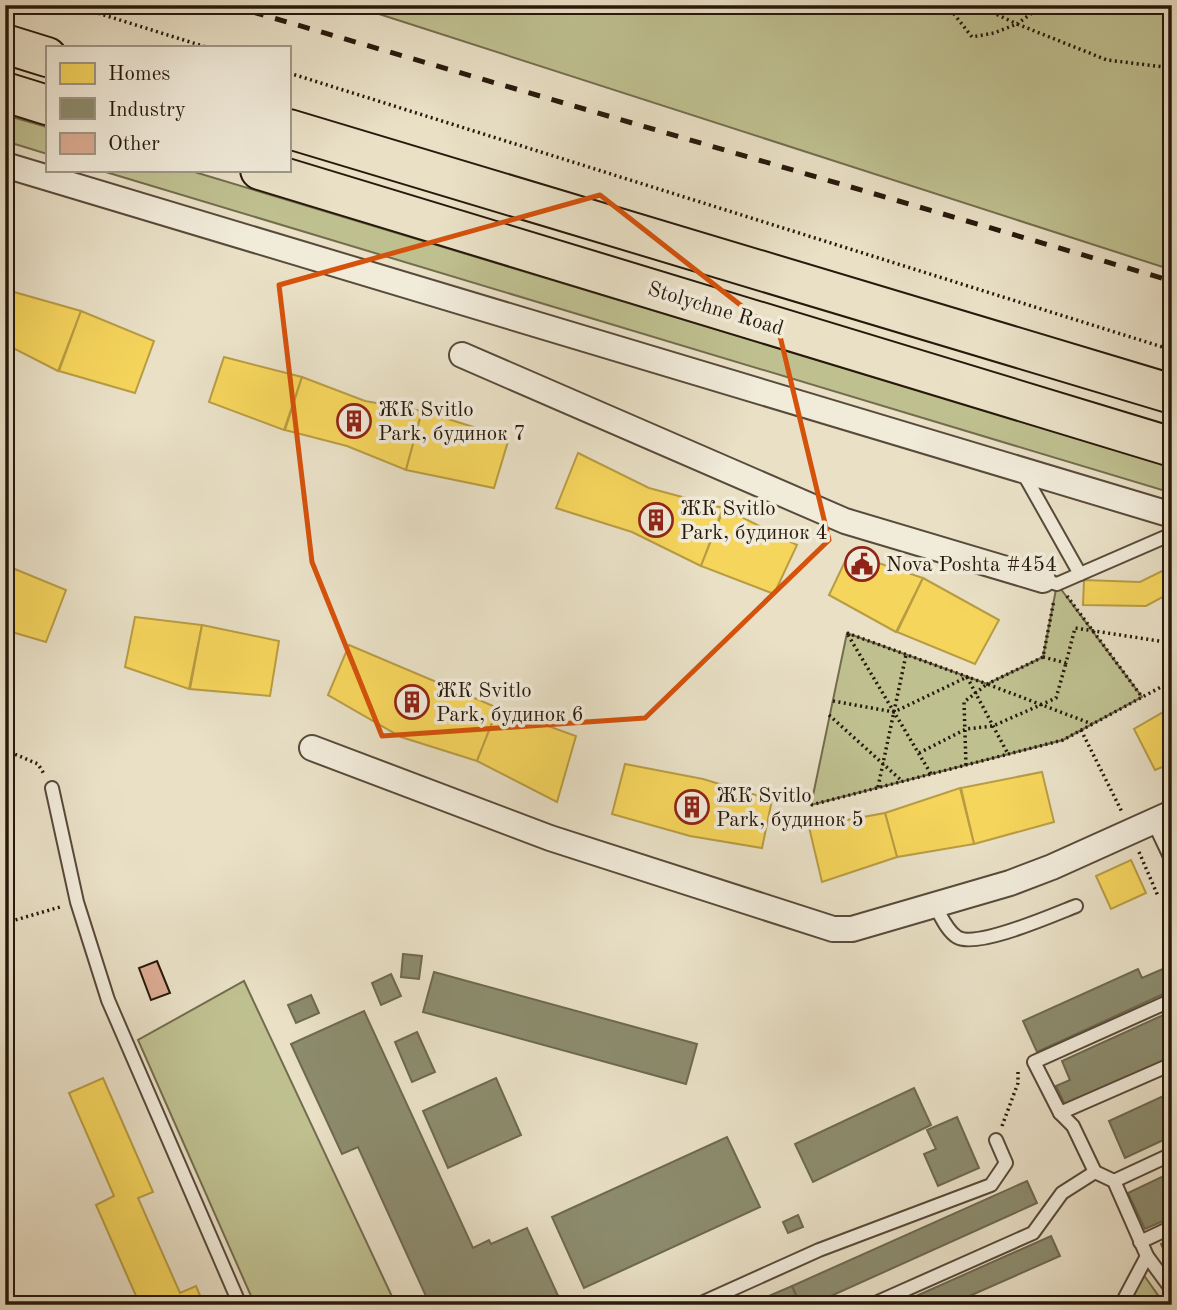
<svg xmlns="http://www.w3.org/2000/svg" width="1177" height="1310" viewBox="0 0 1177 1310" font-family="'Old Standard TT',serif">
  <rect width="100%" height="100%" fill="#e9e0c6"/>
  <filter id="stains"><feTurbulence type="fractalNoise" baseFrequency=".00286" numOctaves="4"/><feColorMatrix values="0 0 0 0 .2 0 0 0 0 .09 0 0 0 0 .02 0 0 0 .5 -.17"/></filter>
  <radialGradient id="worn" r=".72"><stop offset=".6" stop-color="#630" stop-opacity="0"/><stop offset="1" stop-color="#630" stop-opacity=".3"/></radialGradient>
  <g fill="#bfc090" stroke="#736c4e" stroke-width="2">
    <polygon points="351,5 1172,5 1172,270"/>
    <polygon points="5,115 47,127 47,154 5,141"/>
    <polygon points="99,170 188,170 1172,467 1172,493"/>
    <polygon points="1057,584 1142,697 1063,740 811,805 847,633 987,684 1043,657"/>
    <polygon points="244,981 396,1305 255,1305 138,1040"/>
    <polygon points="1143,1274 1165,1305 1128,1305"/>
  </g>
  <g fill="#f6d55c" stroke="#b89c44" stroke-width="2">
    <polygon points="5,288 14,292 5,318"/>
    <polygon points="14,292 81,311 58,371 5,344 5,319"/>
    <polygon points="81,311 154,341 135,393 59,371"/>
    <polygon points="224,357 302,377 284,430 209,402"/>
    <polygon points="302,377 365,401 422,411 406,470 347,446 285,430"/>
    <polygon points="422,411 509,438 494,488 406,470"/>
    <polygon points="578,453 649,488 723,508 701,566 632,532 556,508"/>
    <polygon points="724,508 797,545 774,594 701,566"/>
    <polygon points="849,553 923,578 896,632 829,595"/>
    <polygon points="5,565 66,590 46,642 5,630"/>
    <polygon points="1172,566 1172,592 1146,606 1083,605 1084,580 1140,582"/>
    <polygon points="923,578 999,620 975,664 897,632"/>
    <polygon points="135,617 202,625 189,689 125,667"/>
    <polygon points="202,625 279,641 270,696 190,689"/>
    <polygon points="349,645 498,708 477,761 401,737 328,695"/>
    <polygon points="1172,707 1172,763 1155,770 1134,729"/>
    <polygon points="498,708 576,736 557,802 477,761"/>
    <polygon points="625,764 703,779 772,800 762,848 690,836 612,814"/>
    <polygon points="1042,772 1054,822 974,844 961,788"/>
    <polygon points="960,788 974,844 897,857 885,813"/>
    <polygon points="885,813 897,857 822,882 809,827"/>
    <polygon points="1131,860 1146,893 1111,909 1096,876"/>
    <polygon points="103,1078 153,1192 138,1198 180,1293 196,1286 204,1305 140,1305 96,1205 114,1196 69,1093"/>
  </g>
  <g fill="#8c8c6e" stroke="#6e6950" stroke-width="2">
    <polygon points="403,954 422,956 419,979 401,977"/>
    <polygon points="1172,965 1172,990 1037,1052 1023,1021 1138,969 1142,978"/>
    <polygon points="434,972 697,1044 686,1084 423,1012"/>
    <polygon points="391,974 401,996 381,1005 372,983"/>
    <polygon points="311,995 319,1013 296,1023 288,1005"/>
    <polygon points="364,1011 473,1248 489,1240 491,1244 527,1228 560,1300 550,1305 430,1305 358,1147 342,1154 291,1044"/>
    <polygon points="1172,1011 1172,1058 1066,1107 1056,1086 1070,1080 1062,1061"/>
    <polygon points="417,1032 435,1072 412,1082 395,1042"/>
    <polygon points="496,1078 521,1135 448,1168 423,1111"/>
    <polygon points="914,1088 931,1125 813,1182 795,1144"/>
    <polygon points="1172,1092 1172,1136 1125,1158 1109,1121"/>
    <polygon points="957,1117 979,1168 938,1186 924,1154 936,1149 927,1130"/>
    <polygon points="727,1137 760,1207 584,1288 552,1217"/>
    <polygon points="1172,1172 1172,1217 1145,1229 1128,1193"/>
    <polygon points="1027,1181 1037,1203 811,1305 800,1305 792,1286"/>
    <polygon points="798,1215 803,1227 788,1233 783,1222"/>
    <polygon points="1051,1236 1060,1256 949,1305 896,1305"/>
    <polygon points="1172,1239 1172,1267 1161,1244"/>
    <polygon points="792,1286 800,1305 767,1305 764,1298"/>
  </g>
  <polygon fill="#dcac93" stroke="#27180b" stroke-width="2" points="157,961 170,993 151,1000 139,968"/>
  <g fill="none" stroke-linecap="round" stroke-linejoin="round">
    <g stroke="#584a3a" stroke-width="16">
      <g id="lane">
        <polyline points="1022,471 1080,574"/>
        <polyline points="1043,580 1057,584 1172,534"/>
        <polyline points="52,788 77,902 108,1000 240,1305"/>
        <polyline points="1153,821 1172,861"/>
        <path d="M935,906C941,916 947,931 957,937C976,949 1053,915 1076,906"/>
        <polyline points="1172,1000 1034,1062 1060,1113 1073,1126 1095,1172 1114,1181 1147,1256 1172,1290"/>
        <polyline points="1060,1113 1172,1064"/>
        <polyline points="1114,1181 1172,1154"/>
        <polyline points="1140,1242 1172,1227"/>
        <polyline points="697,1305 819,1250 991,1185 1006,1163 996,1140"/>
        <polyline points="871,1305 1033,1233 1062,1193 1095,1172"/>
        <polyline points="1121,1305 1147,1256"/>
      </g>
    </g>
    <g stroke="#584a3a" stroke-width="28">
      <g id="street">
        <polyline points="5,165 1172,515"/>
        <polyline points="462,355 845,521 1043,580"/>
        <polyline points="312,748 550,838 833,929 852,929 1010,883 1052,867 1172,813"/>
      </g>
    </g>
    <g stroke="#27180b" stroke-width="42">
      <g id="highway">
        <polyline points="5,44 47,57"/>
        <polyline points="5,92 47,105"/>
        <polyline points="289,129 1172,394"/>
        <polyline points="260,170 1172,447"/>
      </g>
    </g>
    <g stroke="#27180b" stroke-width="3.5" stroke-dasharray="2 3.5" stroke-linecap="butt">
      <polyline points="72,5 206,47"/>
      <polyline points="947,5 972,37 994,33 1017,24 1107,60 1172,68"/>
      <polyline points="977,5 1017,24 1043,5"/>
      <polyline points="289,73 1172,350"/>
      <polyline points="1067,596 1142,697"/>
      <polyline points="847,633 987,684 1043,657 1054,600"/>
      <polyline points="848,635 931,774"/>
      <polyline points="1043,657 1066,663 1075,628 1172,643"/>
      <polyline points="833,701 894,712 967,677 1008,754"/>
      <polyline points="829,715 902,781"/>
      <polyline points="1081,730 1122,812"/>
      <polyline points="5,750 38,764 44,774"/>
      <polyline points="919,753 966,729 993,726 1056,698 1066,663"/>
      <polyline points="966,765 964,702 987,684 1092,724"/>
      <polyline points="878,787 906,655"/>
      <polyline points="811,805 1063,740 1172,681"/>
      <polyline points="1139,852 1158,896"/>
      <polyline points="5,923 60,907"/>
      <polyline points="1002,1126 1018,1083 1018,1070"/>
    </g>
    <use href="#lane" stroke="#f1ebda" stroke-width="12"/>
    <use href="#street" stroke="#f1ebda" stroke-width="24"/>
    <use href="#highway" stroke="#e9e0c6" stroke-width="38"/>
    <polyline stroke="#27180b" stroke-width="5" stroke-dasharray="12 12" stroke-linecap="butt" points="229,5 1172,281"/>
  </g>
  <path fill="none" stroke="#d5520c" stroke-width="5" stroke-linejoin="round" d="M600,195L780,336L829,540L645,718L382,736L312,562L279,285Z"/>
  <defs>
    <g id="building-ring" transform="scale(1.75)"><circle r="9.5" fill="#f1ebda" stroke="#8f2418" stroke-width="1.5"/><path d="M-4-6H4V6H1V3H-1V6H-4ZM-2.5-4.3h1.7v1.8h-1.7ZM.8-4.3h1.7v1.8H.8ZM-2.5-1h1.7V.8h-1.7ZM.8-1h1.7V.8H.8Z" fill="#8f2418"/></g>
    <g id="civic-ring" transform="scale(1.75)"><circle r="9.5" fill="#f1ebda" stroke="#8f2418" stroke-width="1.5"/><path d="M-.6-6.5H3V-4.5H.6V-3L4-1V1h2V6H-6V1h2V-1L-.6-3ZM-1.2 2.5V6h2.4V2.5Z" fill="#8f2418"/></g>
  </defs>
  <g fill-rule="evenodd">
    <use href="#building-ring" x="354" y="421"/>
    <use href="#building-ring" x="656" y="520"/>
    <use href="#civic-ring" x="862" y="564"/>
    <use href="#building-ring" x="412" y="702"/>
    <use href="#building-ring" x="692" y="807"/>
  </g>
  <g text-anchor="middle" stroke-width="7" stroke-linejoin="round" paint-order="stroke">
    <g font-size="21" fill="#27180b" stroke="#f1ebda">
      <text transform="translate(716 308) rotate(17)" y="7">Stolychne Road</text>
    </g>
    <g font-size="21" fill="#27180b" stroke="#f1ebda" text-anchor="start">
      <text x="378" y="416">ЖК Svitlo<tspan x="378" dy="24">Park, будинок 7</tspan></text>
      <text x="680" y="515">ЖК Svitlo<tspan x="680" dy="24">Park, будинок 4</tspan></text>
      <text x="886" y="571">Nova Poshta #454</text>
      <text x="436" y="697">ЖК Svitlo<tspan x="436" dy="24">Park, будинок 6</tspan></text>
      <text x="716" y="802">ЖК Svitlo<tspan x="716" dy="24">Park, будинок 5</tspan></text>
    </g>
  </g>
  <rect width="1177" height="1310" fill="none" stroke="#e9e0c6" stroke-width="28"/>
  <rect x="7" y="7" width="1163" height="1296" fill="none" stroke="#27180b" stroke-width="3.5"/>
  <rect x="14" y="14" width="1149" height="1282" fill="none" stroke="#27180b" stroke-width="2"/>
  <rect x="46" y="46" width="245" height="126" fill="#f1ebda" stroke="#a09787" stroke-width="2"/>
  <rect x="60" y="63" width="35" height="21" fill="#f6d55c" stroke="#a09787" stroke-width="2"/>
  <text x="108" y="80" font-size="21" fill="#27180b">Homes</text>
  <rect x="60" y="98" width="35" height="21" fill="#8c8c6e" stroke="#a09787" stroke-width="2"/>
  <text x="108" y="116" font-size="21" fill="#27180b">Industry</text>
  <rect x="60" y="133" width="35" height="21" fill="#dcac93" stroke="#a09787" stroke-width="2"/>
  <text x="108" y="150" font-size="21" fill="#27180b">Other</text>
  <rect width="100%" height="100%" filter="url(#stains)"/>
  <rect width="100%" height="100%" fill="url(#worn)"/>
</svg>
